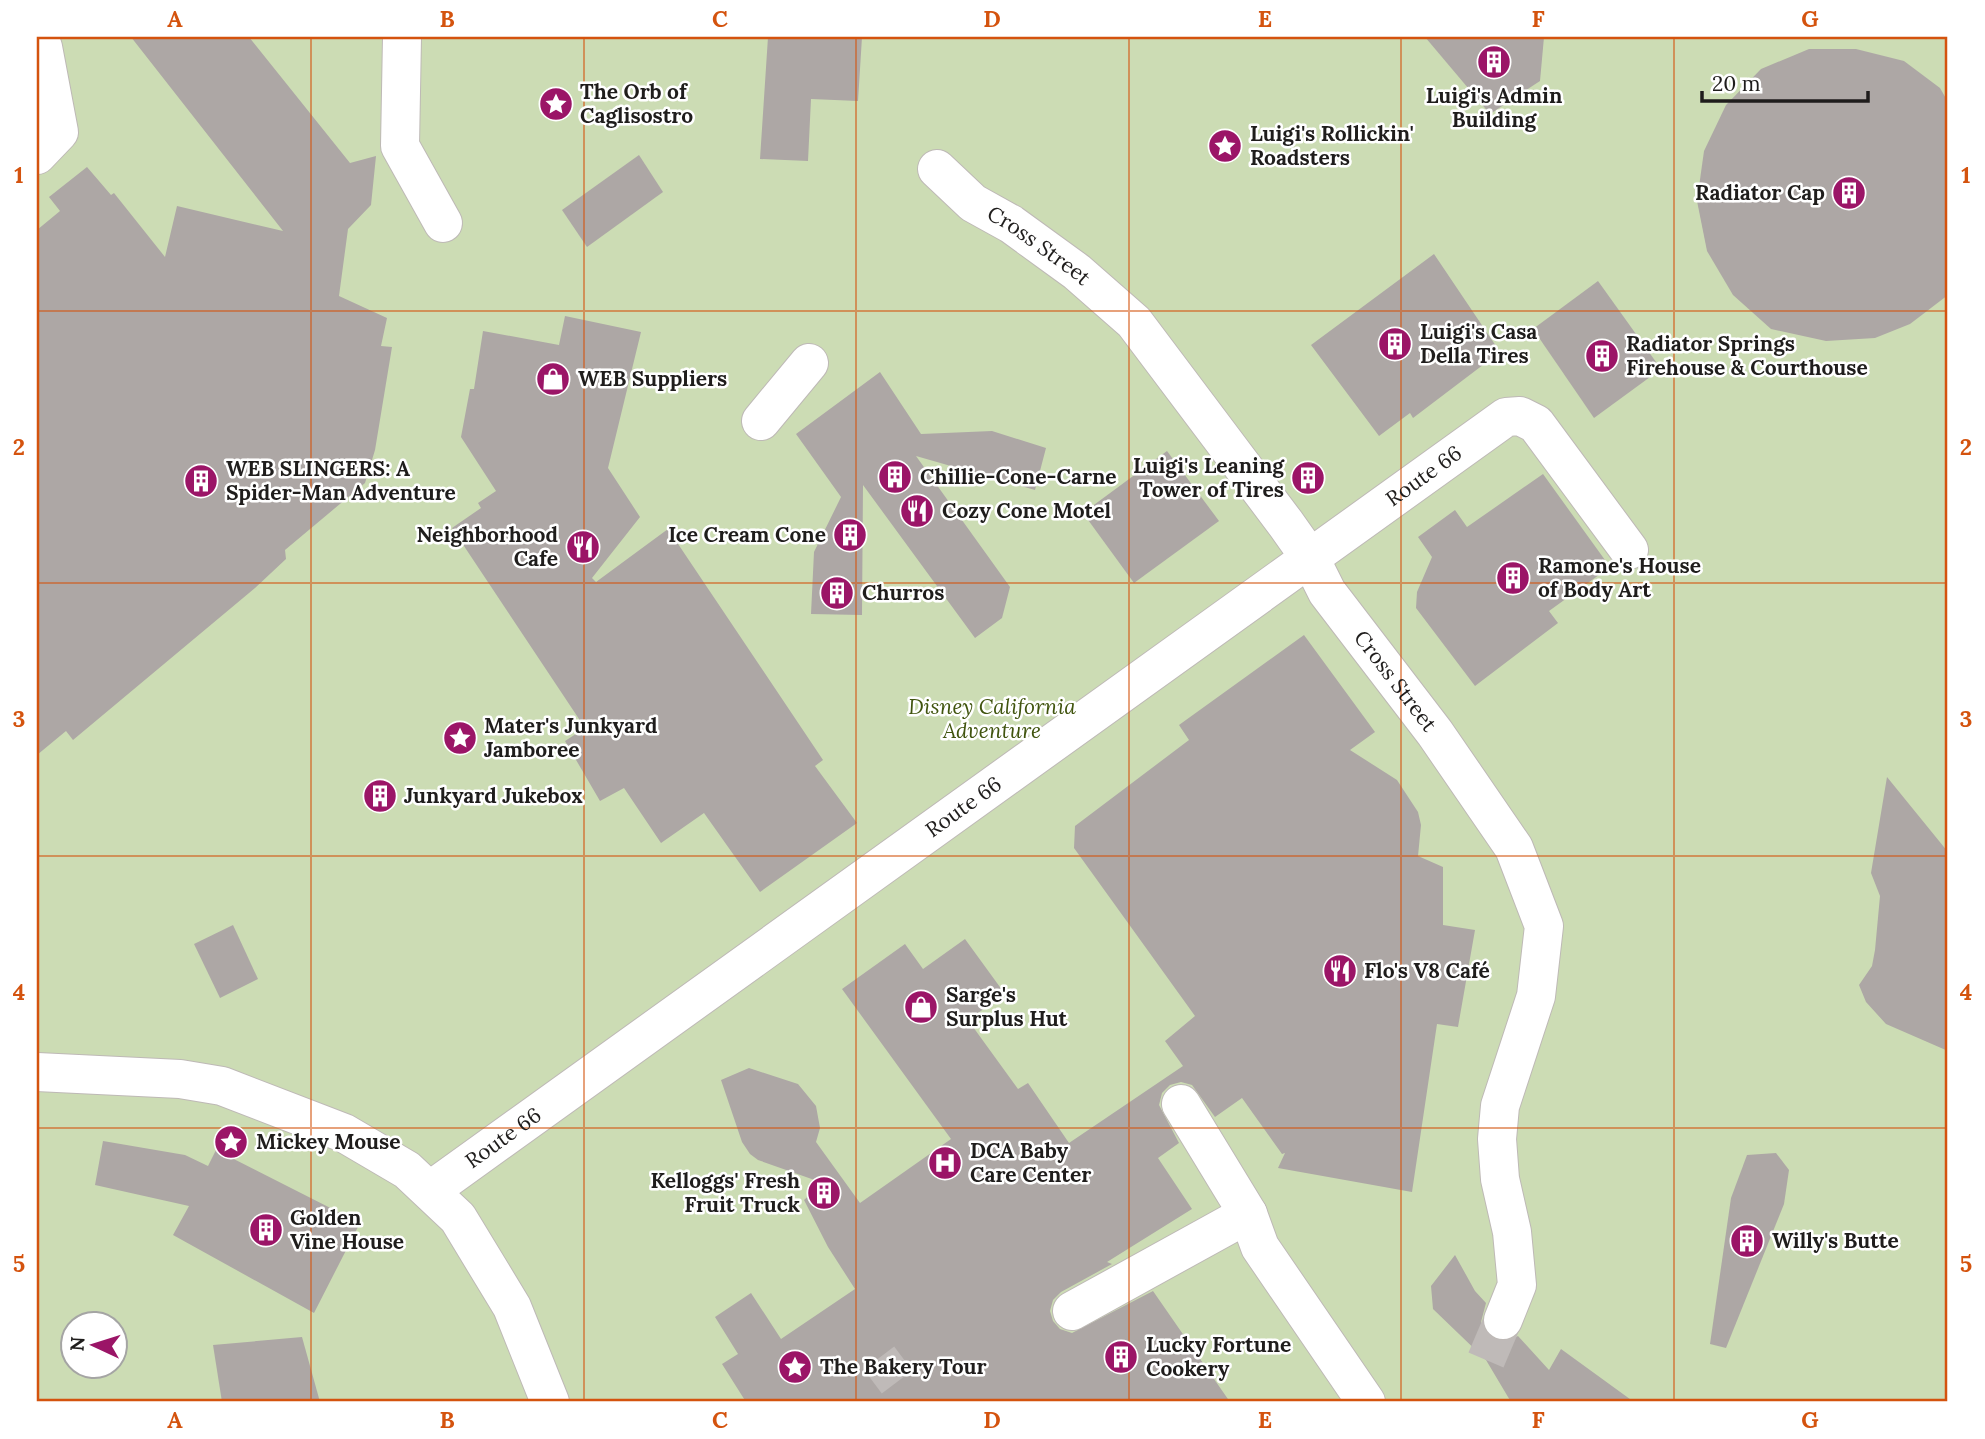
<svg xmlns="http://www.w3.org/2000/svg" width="1985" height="1439" viewBox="0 0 1985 1439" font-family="Lora,serif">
  <rect width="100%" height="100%" fill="#e7e1df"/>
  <path fill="#ccdcb4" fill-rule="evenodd" d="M37,37H1948V1402H37ZM74,1324H116V1366H74Z"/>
  <g fill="#ada7a5">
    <polygon points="131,37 249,37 350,163 376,156 371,205 348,229 339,296 387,318 381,346 392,347 375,450 365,483 285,550 286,559 255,588 73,740 66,731 37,755 37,230 60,211 49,197 87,167 111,195 114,193 165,257 177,206 283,231"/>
    <polygon points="768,37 862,37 858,101 811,99 808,161 760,159"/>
    <polygon points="1425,37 1544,37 1540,81 1490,114"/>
    <polygon points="1809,49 1856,49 1904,61 1940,88 1948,102 1948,295 1910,324 1875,338 1826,341 1771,329 1733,295 1707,251 1697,201 1704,151 1726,105 1761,69"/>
    <polygon points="639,155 663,192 587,247 562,210"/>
    <polygon points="1434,254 1500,352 1413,418 1410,413 1379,436 1311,345"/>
    <polygon points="1598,281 1661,369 1594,418 1533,329"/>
    <polygon points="565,316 641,332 608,468 640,517 592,578 596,582 668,529 823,760 815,766 857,823 760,892 704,813 661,843 624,788 600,801 565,741 585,728 452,528 481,508 478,503 496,491 461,437 470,389 474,389 483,331 559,345"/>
    <polygon points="880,372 921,434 992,431 1046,448 1035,490 916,456 1010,587 1002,618 975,638 863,485 862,615 811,614 814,552 841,497 796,434"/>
    <polygon points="1167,451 1219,521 1134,583 1083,513"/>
    <polygon points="1543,474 1610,567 1549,611 1558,623 1475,686 1416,608 1417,592 1432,557 1418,537 1455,510 1467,527"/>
    <polygon points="1304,635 1375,732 1350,750 1397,780 1418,812 1421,825 1418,856 1443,867 1443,925 1475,930 1458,1027 1437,1024 1412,1192 1278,1168 1285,1153 1282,1154 1242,1098 1215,1117 1192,1085 1181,1082 1170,1085 1162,1093 1159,1105 1179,1143 1158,1158 1192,1209 1107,1262 1112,1264 1061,1292 1053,1300 1050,1311 1053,1321 1060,1329 1072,1333 1153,1291 1230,1402 746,1402 722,1364 738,1354 715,1317 751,1293 781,1339 855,1289 828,1247 804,1200 823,1183 758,1160 750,1154 742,1142 721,1080 749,1068 798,1084 816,1106 820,1128 816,1142 860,1203 951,1139 842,989 905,944 923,969 965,939 1005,994 968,1020 1018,1089 1028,1083 1069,1143 1183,1066 1165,1041 1195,1016 1074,848 1075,826 1189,740 1179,725"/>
    <polygon points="1887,777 1948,852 1948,1051 1886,1024 1866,1002 1859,985 1872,966 1875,950 1880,896 1871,873"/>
    <polygon points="233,925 258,979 220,998 194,944"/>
    <polygon points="103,1141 185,1155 208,1166 216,1150 360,1223 314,1313 173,1235 189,1206 95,1185"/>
    <polygon points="1776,1153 1789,1170 1784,1204 1726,1348 1710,1344 1731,1198 1747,1155"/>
    <polygon points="1455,1255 1475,1291 1486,1303 1481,1322 1486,1334 1496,1340 1505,1342 1518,1336 1549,1370 1561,1349 1634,1402 1511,1402 1486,1360 1433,1309 1431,1286"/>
    <polygon points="302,1337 320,1402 222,1402 213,1345"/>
  </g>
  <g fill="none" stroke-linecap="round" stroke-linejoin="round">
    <g stroke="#bfbab8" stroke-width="38" stroke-dasharray="38 19" stroke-linecap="butt">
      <polyline points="879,1358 897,1382"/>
      <polyline points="1486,1360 1503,1320"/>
    </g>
    <g stroke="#beb9b6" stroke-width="40">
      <g id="minor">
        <polyline points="402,37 400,146 443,223"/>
        <polyline points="37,42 43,47 59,132 37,155"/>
        <path id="s1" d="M937,169L973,203L1011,224L1077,272L1134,322L1286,524L1310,558L1327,592L1435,733L1514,848L1544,926L1536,996L1500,1106L1497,1139L1500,1179L1512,1232L1517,1285L1503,1320"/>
        <polyline points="761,421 809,363"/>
        <polyline points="37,1072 180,1079 222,1086 344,1133 407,1170 458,1218 512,1307 550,1402"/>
        <polyline points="1181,1104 1248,1214 1260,1247 1366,1402"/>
        <path id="s2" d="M431,1190L1506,417L1520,416L1536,424L1629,550"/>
        <polyline points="1072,1311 1248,1214"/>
      </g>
    </g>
    <use href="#minor" stroke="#fff" stroke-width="38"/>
  </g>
  <path fill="none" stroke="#d4530e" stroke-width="2" stroke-opacity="0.55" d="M311,37V1402M584,37V1402M856,37V1402M1129,37V1402M1401,37V1402M1674,37V1402M37,311H1948M37,583H1948M37,856H1948M37,1128H1948"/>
  <defs>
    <g id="building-disc" transform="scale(1.75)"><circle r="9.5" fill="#9b1567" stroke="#fff"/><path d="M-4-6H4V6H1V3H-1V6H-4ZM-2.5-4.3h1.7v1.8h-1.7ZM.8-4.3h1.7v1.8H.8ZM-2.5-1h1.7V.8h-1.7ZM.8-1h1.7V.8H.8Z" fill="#fff"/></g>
    <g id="sight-disc" transform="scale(1.75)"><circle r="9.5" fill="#9b1567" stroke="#fff"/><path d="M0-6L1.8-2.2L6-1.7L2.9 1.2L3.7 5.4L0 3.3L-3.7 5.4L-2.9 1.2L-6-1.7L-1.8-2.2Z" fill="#fff"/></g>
    <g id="shop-disc" transform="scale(1.75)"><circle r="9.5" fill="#9b1567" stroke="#fff"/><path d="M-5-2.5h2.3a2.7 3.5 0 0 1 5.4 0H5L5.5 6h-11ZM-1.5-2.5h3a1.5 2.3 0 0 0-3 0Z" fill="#fff"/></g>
    <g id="restaurant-disc" transform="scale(1.75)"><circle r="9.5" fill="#9b1567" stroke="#fff"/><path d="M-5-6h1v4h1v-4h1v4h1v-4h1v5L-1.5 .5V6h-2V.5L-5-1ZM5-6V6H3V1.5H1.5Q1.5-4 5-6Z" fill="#fff"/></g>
    <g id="hospital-disc" transform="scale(1.75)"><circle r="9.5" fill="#9b1567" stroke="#fff"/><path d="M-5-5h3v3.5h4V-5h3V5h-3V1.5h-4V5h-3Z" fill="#fff"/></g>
  </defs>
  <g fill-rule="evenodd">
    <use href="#building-disc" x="1494" y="62"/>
    <use href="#sight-disc" x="556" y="104"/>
    <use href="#sight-disc" x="1225" y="146"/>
    <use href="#building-disc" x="1849" y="193"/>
    <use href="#building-disc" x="1395" y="344"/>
    <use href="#building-disc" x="1602" y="356"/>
    <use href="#shop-disc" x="553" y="379"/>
    <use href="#building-disc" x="895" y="477"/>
    <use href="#building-disc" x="1308" y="478"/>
    <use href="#building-disc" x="201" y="481"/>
    <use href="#restaurant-disc" x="917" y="511"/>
    <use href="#building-disc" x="850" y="535"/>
    <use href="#restaurant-disc" x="583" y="547"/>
    <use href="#building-disc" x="1513" y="578"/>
    <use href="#building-disc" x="837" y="593"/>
    <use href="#sight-disc" x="460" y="738"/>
    <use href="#building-disc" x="380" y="796"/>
    <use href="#restaurant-disc" x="1340" y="971"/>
    <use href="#shop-disc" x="921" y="1007"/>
    <use href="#sight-disc" x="231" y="1142"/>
    <use href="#hospital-disc" x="945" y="1163"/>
    <use href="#building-disc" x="824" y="1193"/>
    <use href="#building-disc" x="266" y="1230"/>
    <use href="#building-disc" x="1747" y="1241"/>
    <use href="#building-disc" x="1121" y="1357"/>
    <use href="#sight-disc" x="795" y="1367"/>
  </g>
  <g text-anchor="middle" stroke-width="5" stroke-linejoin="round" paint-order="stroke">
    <g font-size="21" font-weight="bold" fill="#1f1d1c" stroke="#fff" text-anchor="start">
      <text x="580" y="99">The Orb of<tspan x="580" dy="24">Caglisostro</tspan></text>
      <text x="1494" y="103" text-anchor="middle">Luigi's Admin<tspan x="1494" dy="24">Building</tspan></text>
      <text x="1250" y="141">Luigi's Rollickin'<tspan x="1250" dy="24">Roadsters</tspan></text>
      <text x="1825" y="200" text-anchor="end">Radiator Cap</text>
      <text x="1420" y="339">Luigi's Casa<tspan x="1420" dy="24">Della Tires</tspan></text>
      <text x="1626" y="351">Radiator Springs<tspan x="1626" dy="24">Firehouse &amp; Courthouse</tspan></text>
      <text x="578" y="386">WEB Suppliers</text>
      <text x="1284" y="473" text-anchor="end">Luigi's Leaning<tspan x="1284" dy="24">Tower of Tires</tspan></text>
      <text x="226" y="476">WEB SLINGERS: A<tspan x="226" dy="24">Spider-Man Adventure</tspan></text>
      <text x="920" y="484">Chillie-Cone-Carne</text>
      <text x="942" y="518">Cozy Cone Motel</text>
      <text x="558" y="542" text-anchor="end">Neighborhood<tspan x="558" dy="24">Cafe</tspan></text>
      <text x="826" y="542" text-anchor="end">Ice Cream Cone</text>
      <text x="1538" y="573">Ramone's House<tspan x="1538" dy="24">of Body Art</tspan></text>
      <text x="862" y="600">Churros</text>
      <text x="484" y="733">Mater's Junkyard<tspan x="484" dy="24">Jamboree</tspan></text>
      <text x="404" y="803">Junkyard Jukebox</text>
      <text x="1364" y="978">Flo's V8 Café</text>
      <text x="946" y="1002">Sarge's<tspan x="946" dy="24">Surplus Hut</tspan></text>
      <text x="256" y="1149">Mickey Mouse</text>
      <text x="970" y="1158">DCA Baby<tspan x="970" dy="24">Care Center</tspan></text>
      <text x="800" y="1188" text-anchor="end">Kelloggs' Fresh<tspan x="800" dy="24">Fruit Truck</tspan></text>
      <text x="290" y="1225">Golden<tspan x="290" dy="24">Vine House</tspan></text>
      <text x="1772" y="1248">Willy's Butte</text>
      <text x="1146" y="1352">Lucky Fortune<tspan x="1146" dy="24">Cookery</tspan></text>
      <text x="820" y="1374">The Bakery Tour</text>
    </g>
    <g font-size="21" fill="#1f1d1c" stroke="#fff">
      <text dy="7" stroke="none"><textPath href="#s1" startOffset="128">Cross Street</textPath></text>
      <text dy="7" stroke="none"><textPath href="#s2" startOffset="1223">Route 66</textPath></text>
      <text dy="7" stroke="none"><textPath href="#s1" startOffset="695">Cross Street</textPath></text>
      <text dy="7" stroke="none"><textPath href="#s2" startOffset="656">Route 66</textPath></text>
      <text dy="7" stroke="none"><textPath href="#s2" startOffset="89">Route 66</textPath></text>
    </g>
    <g font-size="21" font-style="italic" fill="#40540e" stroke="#fff">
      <text x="992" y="714">Disney California<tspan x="992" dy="24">Adventure</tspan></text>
    </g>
  </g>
  <rect width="1985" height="1439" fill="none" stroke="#ffffff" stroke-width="77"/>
  <g transform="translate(94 1345) rotate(274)"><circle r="33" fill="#ffffff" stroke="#a5a5a4" stroke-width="2"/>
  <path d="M0-5L12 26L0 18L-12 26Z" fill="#9b1567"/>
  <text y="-10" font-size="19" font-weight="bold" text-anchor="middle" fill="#1f1d1c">N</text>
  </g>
  <path d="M1702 91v10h166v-10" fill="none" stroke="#1f1d1c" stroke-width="3.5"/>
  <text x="1712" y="91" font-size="21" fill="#1f1d1c" stroke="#ffffff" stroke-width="5" paint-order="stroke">20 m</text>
  <rect x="38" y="38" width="1908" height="1362" fill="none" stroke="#d4530e" stroke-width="2.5"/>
  <g font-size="23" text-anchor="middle" font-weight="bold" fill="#d4530e">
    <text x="175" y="27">A</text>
    <text x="447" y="27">B</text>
    <text x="720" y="27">C</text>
    <text x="992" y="27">D</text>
    <text x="1265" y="27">E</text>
    <text x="1538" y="27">F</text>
    <text x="1810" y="27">G</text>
    <text x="19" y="183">1</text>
    <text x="1966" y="183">1</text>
    <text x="19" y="455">2</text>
    <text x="1966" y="455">2</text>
    <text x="19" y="727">3</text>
    <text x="1966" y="727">3</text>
    <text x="19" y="1000">4</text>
    <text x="1966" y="1000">4</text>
    <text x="19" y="1272">5</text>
    <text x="1966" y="1272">5</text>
    <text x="175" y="1428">A</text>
    <text x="447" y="1428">B</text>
    <text x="720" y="1428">C</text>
    <text x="992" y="1428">D</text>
    <text x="1265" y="1428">E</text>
    <text x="1538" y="1428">F</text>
    <text x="1810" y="1428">G</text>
  </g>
</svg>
